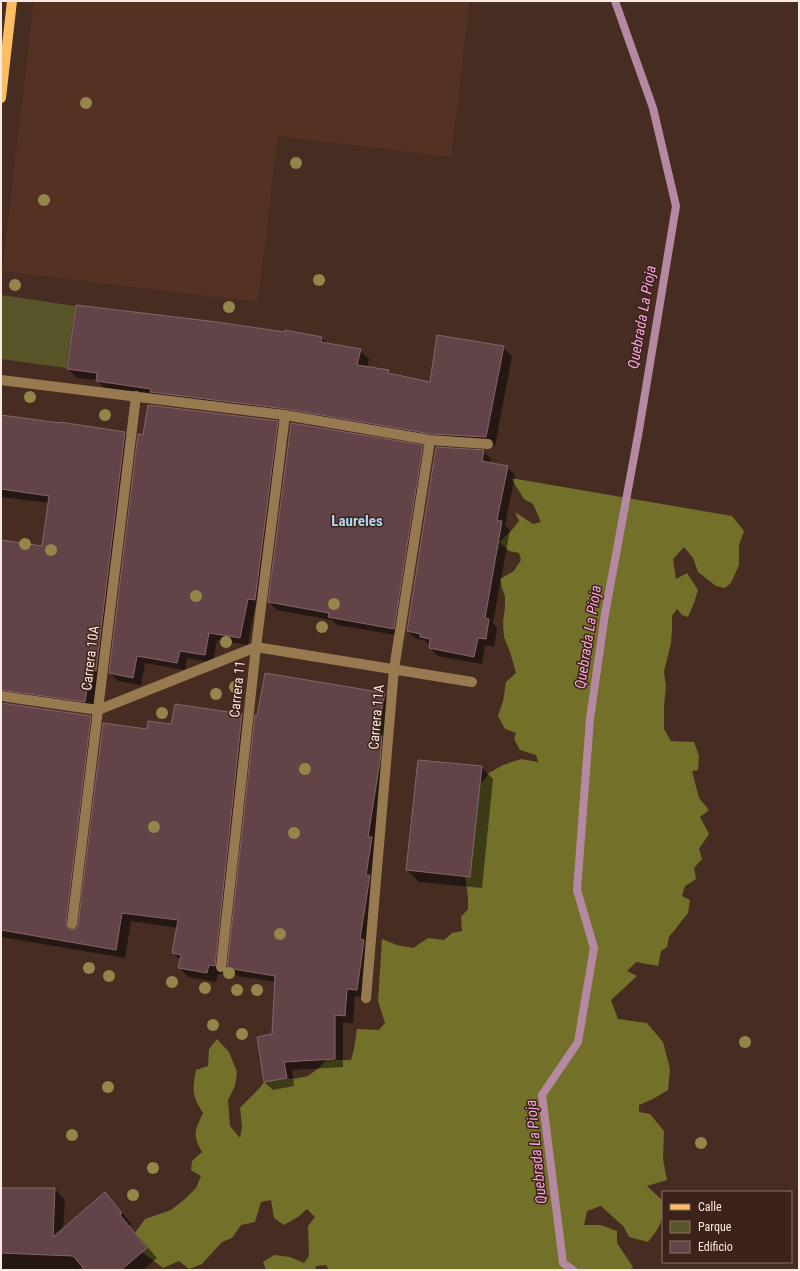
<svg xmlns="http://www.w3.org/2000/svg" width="800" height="1271" viewBox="0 0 800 1271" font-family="'Roboto Condensed',sans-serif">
  <rect width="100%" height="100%" fill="#472c22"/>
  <polygon fill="#533224" points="34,1 470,1 451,157 278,136 258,302 2,271"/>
  <polygon fill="#575527" points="1,295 75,306 66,368 1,359"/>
  <path fill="#73702a" d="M511,478L732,516L744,531L739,545V565L731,583L725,588L716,586L698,572L693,558L684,547L673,559L676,579L687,573L698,590L694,603L688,617L682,615L677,609L672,616V630L671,643L664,672L666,686L664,706V729L671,741L694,742L699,756L698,770L692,771L699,798L709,810L700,817L709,834L699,849L702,859L694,868L696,879L685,886L682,896L690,900L688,913L669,937L667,947L661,951L658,966L636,962L627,971L637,976L611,1000L618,1019L647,1023L663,1042L670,1069L668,1090L653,1099L639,1105V1112L650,1114L664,1131L663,1159L667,1180L647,1186L663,1201C663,1221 661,1226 648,1242L629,1237L624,1227L601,1206L587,1211L584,1225H601L617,1231V1243L633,1267L630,1270H329L326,1265L316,1266L315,1270H266L263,1262L274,1255L290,1257L304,1263L309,1256L308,1226L315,1217L307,1209L298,1217L284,1225L274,1218L271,1200L261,1202L255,1222L241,1225L232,1238L222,1242L202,1264L189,1269L179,1261L163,1268L142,1252L147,1247L135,1233L145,1219L171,1210L185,1199L196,1188L201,1176L191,1170L192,1161L202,1152C192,1135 195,1130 203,1113C192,1096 192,1090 196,1070L208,1066L209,1049L217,1039L229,1052L237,1072L235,1086L228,1100L230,1126L240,1138L242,1127L240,1108C248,1099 257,1092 264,1082L287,1078L294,1079L308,1076L319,1068L326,1060H351L354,1049L357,1029L379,1030L385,1023L378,1001L382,939L397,945L413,948L428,938L444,940L452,933L462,931L461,917L468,909V896L465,876H470L480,785L489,773L503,765L521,759L538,762L536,755L520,750L514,739L516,733L505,729L498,716L503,701L506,682L516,673L510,652L504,637L503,622L505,607V596L502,588L500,579L514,571L521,560L519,553L509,551L499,542L511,531L519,521L515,512L533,524L541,522L533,504L524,499Z"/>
  <g fill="#0007">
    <polygon points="322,338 328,344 360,350 369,359 367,367 389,371 393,375 431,383 503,347 512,356 495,446 440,442 106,389 96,380 77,378 68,369"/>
    <polygon points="1,416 125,433 134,442 94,710 5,701 4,704 90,716 99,726 75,930 78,929 148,730 242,715 251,724 223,974 218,974 216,982 188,977 179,967 181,960 173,953 178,928 131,921 125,958 1,937 1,541 43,547 49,503 1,497"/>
    <polygon points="277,422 285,429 263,607 255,606 248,645 217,640 213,663 187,658 185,670 145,663 141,685 118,681 110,673 144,436"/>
    <polygon points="422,446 430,454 402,636 337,625 332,620 277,610 269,602"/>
    <polygon points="483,451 491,459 490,464 507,467 515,475 505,525 510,530 493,623 497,628 494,647 485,645 482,664 438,656 430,648 430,645 424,640 416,639 408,631"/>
    <polygon points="384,694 392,702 365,998 355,996 353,1023 343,1023 343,1067 292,1070 294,1086 273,1090 264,1082 273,1035 276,982 237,976 228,968"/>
    <polygon points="481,767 493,779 482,888 419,882 407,870"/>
    <polygon points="55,1189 65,1200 63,1229 105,1193 132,1224 129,1226 157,1258 143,1270 86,1270 82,1265 81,1270 1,1270 1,1190"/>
  </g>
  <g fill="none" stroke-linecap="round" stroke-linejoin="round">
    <polyline stroke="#b689a3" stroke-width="8" points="573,1270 563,1263 542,1095 578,1042 594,948 577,890 590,719 605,614 639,430 676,206 653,108 615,1"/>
  </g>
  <g fill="#624347" stroke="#866569">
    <polygon points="76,305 217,322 285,332 285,330 322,337 321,342 361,349 357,365 389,370 388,373 430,382 437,335 504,346 486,437 431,434 286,409 150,392 151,389 96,381 97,373 67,369"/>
    <polygon points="148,405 278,421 255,600 248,599 240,638 209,633 205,655 180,651 177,663 137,656 133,678 109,673 138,434 143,435"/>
    <polygon points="1,415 60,423 60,422 125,432 96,671 90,670 85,702 1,690 1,540 42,546 49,496 1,489"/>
    <polygon points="291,423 423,445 394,629 328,617 329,613 268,602"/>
    <polygon points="436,447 484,450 482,461 508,466 497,520 502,521 485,618 489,619 486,639 478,638 474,657 429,648 430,639 420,637 420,634 407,631"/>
    <polygon points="265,673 385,693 377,735 382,736 380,761 368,837 372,837 366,875 370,875 360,939 364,940 357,990 347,989 345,1016 335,1015 335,1059 284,1062 287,1078 264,1082 257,1037 272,1034 275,976 227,968 255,715 257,716"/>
    <polygon points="1,703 91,716 66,923 68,929 72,930 77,928 78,925 103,723 147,729 148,721 171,724 175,704 242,714 215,966 209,965 207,973 178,968 181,955 172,953 178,920 122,913 116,950 1,930"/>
    <polygon points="418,760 482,766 470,877 406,870"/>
    <polygon points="1,1188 55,1188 53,1237 105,1192 122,1213 120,1215 147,1248 121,1270 85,1270 73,1256 1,1253"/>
  </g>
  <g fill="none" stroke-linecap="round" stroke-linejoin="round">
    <g stroke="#987a51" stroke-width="10">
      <polyline points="1,380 285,415 430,440 488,444"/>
      <polyline points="1,696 98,710 256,647 472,682"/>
      <polyline points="72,924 136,396"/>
      <polyline points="221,967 256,647 285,415"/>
      <polyline points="366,998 394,669 430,440"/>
    </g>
    <polyline stroke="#fcbe65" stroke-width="10" points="1,98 12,1"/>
  </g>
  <g fill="#94864b">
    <circle cx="86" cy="103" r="6"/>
    <circle cx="296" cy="163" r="6"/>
    <circle cx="44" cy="200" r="6"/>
    <circle cx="319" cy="280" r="6"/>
    <circle cx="15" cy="285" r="6"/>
    <circle cx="229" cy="307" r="6"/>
    <circle cx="30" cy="397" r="6"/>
    <circle cx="105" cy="415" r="6"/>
    <circle cx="25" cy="544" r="6"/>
    <circle cx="51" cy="550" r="6"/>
    <circle cx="196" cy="596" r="6"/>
    <circle cx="334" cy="604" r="6"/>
    <circle cx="322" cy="627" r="6"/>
    <circle cx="226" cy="642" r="6"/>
    <circle cx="235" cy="687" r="6"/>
    <circle cx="216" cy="694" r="6"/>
    <circle cx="162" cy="713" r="6"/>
    <circle cx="305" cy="769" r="6"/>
    <circle cx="154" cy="827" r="6"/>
    <circle cx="294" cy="833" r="6"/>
    <circle cx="280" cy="934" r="6"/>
    <circle cx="89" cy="968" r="6"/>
    <circle cx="229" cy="973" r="6"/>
    <circle cx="109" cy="976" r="6"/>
    <circle cx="172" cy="982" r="6"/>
    <circle cx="205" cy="988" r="6"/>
    <circle cx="237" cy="990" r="6"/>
    <circle cx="257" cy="990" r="6"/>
    <circle cx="213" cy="1025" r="6"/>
    <circle cx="242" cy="1034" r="6"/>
    <circle cx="745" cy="1042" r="6"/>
    <circle cx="108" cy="1087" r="6"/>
    <circle cx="72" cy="1135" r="6"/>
    <circle cx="701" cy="1143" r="6"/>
    <circle cx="153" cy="1168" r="6"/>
    <circle cx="133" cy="1195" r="6"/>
  </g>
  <g text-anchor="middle" stroke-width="3" stroke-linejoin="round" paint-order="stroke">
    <g font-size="14" fill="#fbe9e2" stroke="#3c2218">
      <text transform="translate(90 658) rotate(-83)" y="5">Carrera 10A</text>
      <text transform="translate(237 689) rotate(-84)" y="5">Carrera 11</text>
      <text transform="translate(376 717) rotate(-85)" y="5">Carrera 11A</text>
    </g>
    <g font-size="15" font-style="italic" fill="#f6a4dd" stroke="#3c2218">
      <text transform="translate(642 317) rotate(-80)" y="5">Quebrada La Pioja</text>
      <text transform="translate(588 637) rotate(-81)" y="5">Quebrada La Pioja</text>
      <text transform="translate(536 1152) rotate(-96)" y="5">Quebrada La Pioja</text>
    </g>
    <g font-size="15" font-weight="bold" fill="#aed6f5" stroke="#3c2218">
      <text x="357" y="526">Laureles</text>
    </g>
  </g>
  <rect width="800" height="1271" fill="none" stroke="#fbe9e2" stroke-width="4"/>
  <rect x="662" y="1191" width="130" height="72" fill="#3c2218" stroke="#887269"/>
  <rect x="670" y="1204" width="20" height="6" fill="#fcbe65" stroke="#887269"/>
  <text x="698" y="1211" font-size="12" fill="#fbe9e2">Calle</text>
  <rect x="670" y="1221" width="20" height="12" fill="#575527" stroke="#887269"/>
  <text x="698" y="1231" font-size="12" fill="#fbe9e2">Parque</text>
  <rect x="670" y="1241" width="20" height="12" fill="#624347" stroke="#887269"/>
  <text x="698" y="1251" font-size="12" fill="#fbe9e2">Edificio</text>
</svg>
